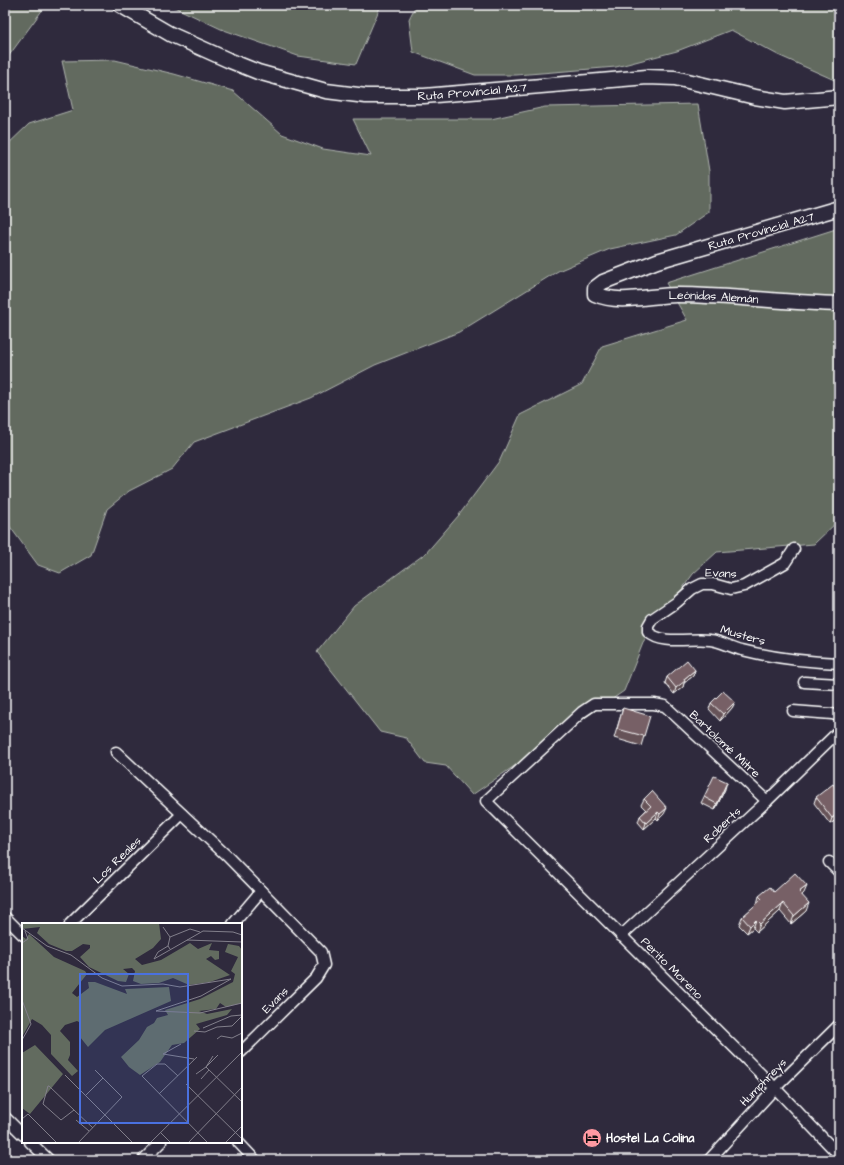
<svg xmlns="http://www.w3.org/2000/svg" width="844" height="1165" viewBox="0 0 844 1165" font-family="'Architects Daughter',sans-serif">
  <rect width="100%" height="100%" fill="#2f2a3d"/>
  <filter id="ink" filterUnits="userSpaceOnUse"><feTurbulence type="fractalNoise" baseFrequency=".025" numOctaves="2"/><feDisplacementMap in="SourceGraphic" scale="8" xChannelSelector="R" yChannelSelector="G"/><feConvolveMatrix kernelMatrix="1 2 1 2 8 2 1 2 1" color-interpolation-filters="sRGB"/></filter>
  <g filter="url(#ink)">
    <g fill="#626b5f" stroke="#b0b5af">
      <polygon points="5,5 46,5 5,61"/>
      <polygon points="170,5 381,5 356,64 298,56 221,29"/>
      <polygon points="416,5 839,5 839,82 778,55 731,30 677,51 616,67 516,75 475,75 413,52 409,19"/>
      <polygon points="115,60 174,74 233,91 282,134 323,149 371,156 353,119 491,119 545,107 698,104 709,171 709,212 676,235 610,249 558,271 459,332 375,365 311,398 194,442 172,469 129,491 107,509 91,555 60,573 38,565 8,524 5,515 5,147 29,124 73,110 62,61"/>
      <polygon points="839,228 839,520 814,544 717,552 693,574 643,643 624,691 472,795 446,766 425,763 406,738 380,732 317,652 354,606 426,553 459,515 500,460 520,415 582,384 602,346 687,320 666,283"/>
    </g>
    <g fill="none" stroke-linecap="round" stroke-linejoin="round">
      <g stroke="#fff" stroke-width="13">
        <g id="street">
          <path d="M794,549L785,563L744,586L731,589L713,584H702L692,589L677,602L652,619L648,626V632C663,646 692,637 710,640C721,641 732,648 742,650C774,658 807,662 839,663"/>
          <polyline points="804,682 839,684"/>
          <polyline points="793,711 832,714 839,716"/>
          <polyline points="116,752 227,856 321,952 324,965 316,978 241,1052"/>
          <polyline points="767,801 665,706 654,704 594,704 582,712 486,801 775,1088 839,1155"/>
          <polyline points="829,862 839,872"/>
          <polyline points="5,917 23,935"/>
          <polyline points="70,924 182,814"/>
          <polyline points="233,924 261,891"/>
          <polyline points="621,936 767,801 839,731"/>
          <polyline points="5,1117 23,1135"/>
          <polyline points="30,1142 49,1160"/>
          <polyline points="238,1142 255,1160"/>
          <polyline points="143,1160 161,1142"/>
          <polyline points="709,1160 775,1088 839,1025"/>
        </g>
      </g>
      <g stroke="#fff" stroke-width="17">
        <g id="secondary">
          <path id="s1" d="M120,5L170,34L228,60L258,72L326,91L366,96H424L647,77L675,78L755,97L785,102L839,97"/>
          <path id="s2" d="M839,208L657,261L603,282L595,288V294C620,305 650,295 677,295C731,295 785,303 839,304"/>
        </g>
      </g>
      <use href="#street" stroke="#2f2a3d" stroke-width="10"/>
      <use href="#secondary" stroke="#2f2a3d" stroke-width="14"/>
    </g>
    <g fill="#665358" stroke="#fff">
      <polygon points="695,670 693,676 684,683 683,687 674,694 665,683 667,677"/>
      <polygon points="735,702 732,708 720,721 709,709 711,703"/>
      <polygon points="623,708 644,736 641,746 614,738"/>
      <polygon points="725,789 715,810 701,803 704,797"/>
      <polygon points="839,791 839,818 830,824 814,803 816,797"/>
      <polygon points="644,799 664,814 658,820 656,818 644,829 638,822 640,816 646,810 641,805"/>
      <polygon points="774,892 804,893 802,895 806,911 791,924 780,911 757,932 753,928 747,933 739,925 742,917 757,904 759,896"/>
    </g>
    <g fill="#534347" stroke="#fff">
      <polygon points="695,670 693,676 684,683 683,687 674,694 676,688 684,679"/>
      <polygon points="735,702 732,708 720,721 723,714"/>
      <polygon points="727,782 725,789 715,810 717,804"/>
      <polygon points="667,808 664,814 658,820 660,814"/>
      <polygon points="658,812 656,818 644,829 646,823"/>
      <polygon points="839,813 839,818 830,824 832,818"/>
      <polygon points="807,886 804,893 796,900 799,892"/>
      <polygon points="783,903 780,911 757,932 760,924"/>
      <polygon points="809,903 806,911 791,924 794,916"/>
      <polygon points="756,920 753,928 747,933 750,926"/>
    </g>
    <g fill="#776066" stroke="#fff">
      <polygon points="687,660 695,670 684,679 685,681 676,688 667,677"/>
      <polygon points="723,691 735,702 723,714 711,703"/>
      <polygon points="623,708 650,716 644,736 617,729"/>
      <polygon points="714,776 727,782 717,804 704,797"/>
      <polygon points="833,784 839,791 839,813 832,818 816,797"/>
      <polygon points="652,791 667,808 660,814 658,812 646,823 640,816 651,806 644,799"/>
      <polygon points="795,873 807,886 799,892 809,903 794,916 783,903 760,924 756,920 750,926 742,917 762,899 759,896 770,887 774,892"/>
    </g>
  </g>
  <defs>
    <g id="hotel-disc" transform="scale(1)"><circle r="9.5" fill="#ff9aa2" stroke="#2f2a3d"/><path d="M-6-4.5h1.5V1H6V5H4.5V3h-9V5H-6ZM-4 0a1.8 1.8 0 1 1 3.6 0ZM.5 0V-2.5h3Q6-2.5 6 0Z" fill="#111"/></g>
  </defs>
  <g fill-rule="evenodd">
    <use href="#hotel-disc" x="592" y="1138"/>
  </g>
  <g text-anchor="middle" stroke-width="3" stroke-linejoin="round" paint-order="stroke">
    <g font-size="12" fill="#fff" stroke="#2f2a3d">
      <text dy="4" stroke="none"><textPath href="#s1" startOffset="371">Ruta Provincial A27</textPath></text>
      <text transform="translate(761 231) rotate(-16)" y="4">Ruta Provincial A27</text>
      <text dy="4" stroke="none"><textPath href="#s2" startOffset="383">Leónidas Alemán</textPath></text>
      <text transform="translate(721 573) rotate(3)" y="4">Evans</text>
      <text transform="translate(743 635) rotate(16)" y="4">Musters</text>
      <text transform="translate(725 744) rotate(43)" y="4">Bartolomé Mitre</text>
      <text transform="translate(722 825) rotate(-43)" y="4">Roberts</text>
      <text transform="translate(117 860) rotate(-44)" y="4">Los Reales</text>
      <text transform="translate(672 968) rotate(45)" y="4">Perito Moreno</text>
      <text transform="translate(275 1000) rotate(-45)" y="4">Evans</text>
      <text transform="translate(763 1082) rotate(-46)" y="4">Humphreys</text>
    </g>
    <g font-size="12" font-weight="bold" fill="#fff" stroke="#2f2a3d" text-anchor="start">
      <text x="606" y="1142">Hostel La Colina</text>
    </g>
  </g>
  <g transform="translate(22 923)">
    <rect width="220" height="220" fill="#2f2a3d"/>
    <path d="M0,0H137L139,16L131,25L113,36L120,42L139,37L168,20L176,26L190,20L187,27L197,28V36L193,37L189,33L184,36L208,52L188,59L167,62L151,55L137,60L119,61L111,58L113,48L110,45L101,46L107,51L104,59L96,58L67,44L58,34L68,25V22L61,21L50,28H44L27,21L15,10L18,4L0,6ZM7,11L32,34L63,48L65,51L50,70L55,74L67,65L66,59H73L105,71L103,66L147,64L149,78L83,107L66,124L58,114L59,100L55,98L43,102L38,108L48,119V132L46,137L56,148L50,153L29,131V112L20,102L10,96L0,114V13L4,16ZM206,21L217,23L220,27V80L204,84L198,80L194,86L177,88L185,91L210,86L205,92L174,101L178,106L162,120L150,122L138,139L118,152L107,144L99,134L117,117L125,104L132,100L135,95L146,92L143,87L178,76L211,59L213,51L209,48L216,34L203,29ZM13,122L41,151L8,191L0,185V130Z" fill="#626b5f"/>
    <path fill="none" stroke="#827f8b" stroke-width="1" d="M141,4L148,14L146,23L148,26M0,5L25,23L49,32L80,55L100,63L141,61L158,64L209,56L179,73L134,88M148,14L168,6L178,9M165,17L220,19M0,20L6,16L3,8M132,36L181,8L211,9L220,12M132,36L136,29L146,23M0,77L9,101L0,117M134,88L178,90L220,80M181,105L209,93L220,92M172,108L183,109L195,104L210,103L220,93M195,116L199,113L210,115L220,110M141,131L172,136M141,131L159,121M196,132L184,144L220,179M174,151L184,144L191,133M43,152L111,220M156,153L143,141H135L120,153L186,220M179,156L187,147M164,161L220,216M137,171L175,134M64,172L81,155M52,187L39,197L21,181L26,163H27L52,187L71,205M0,196L6,191L35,220M54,197L67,208M139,210L149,220M56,220L100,174L73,147M128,220L220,129M166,220L220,164M203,220L220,203"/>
    <path fill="#4a71e0" fill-opacity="0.15" stroke="#4a71e0" stroke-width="2" d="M58,51H166V200H58Z"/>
    <rect width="220" height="220" fill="none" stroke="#fff" stroke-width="2"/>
  </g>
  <rect width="844" height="1165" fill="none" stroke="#2f2a3d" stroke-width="20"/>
  <rect x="10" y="10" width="824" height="1145" fill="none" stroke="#fff" stroke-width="1.5" filter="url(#ink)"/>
</svg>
